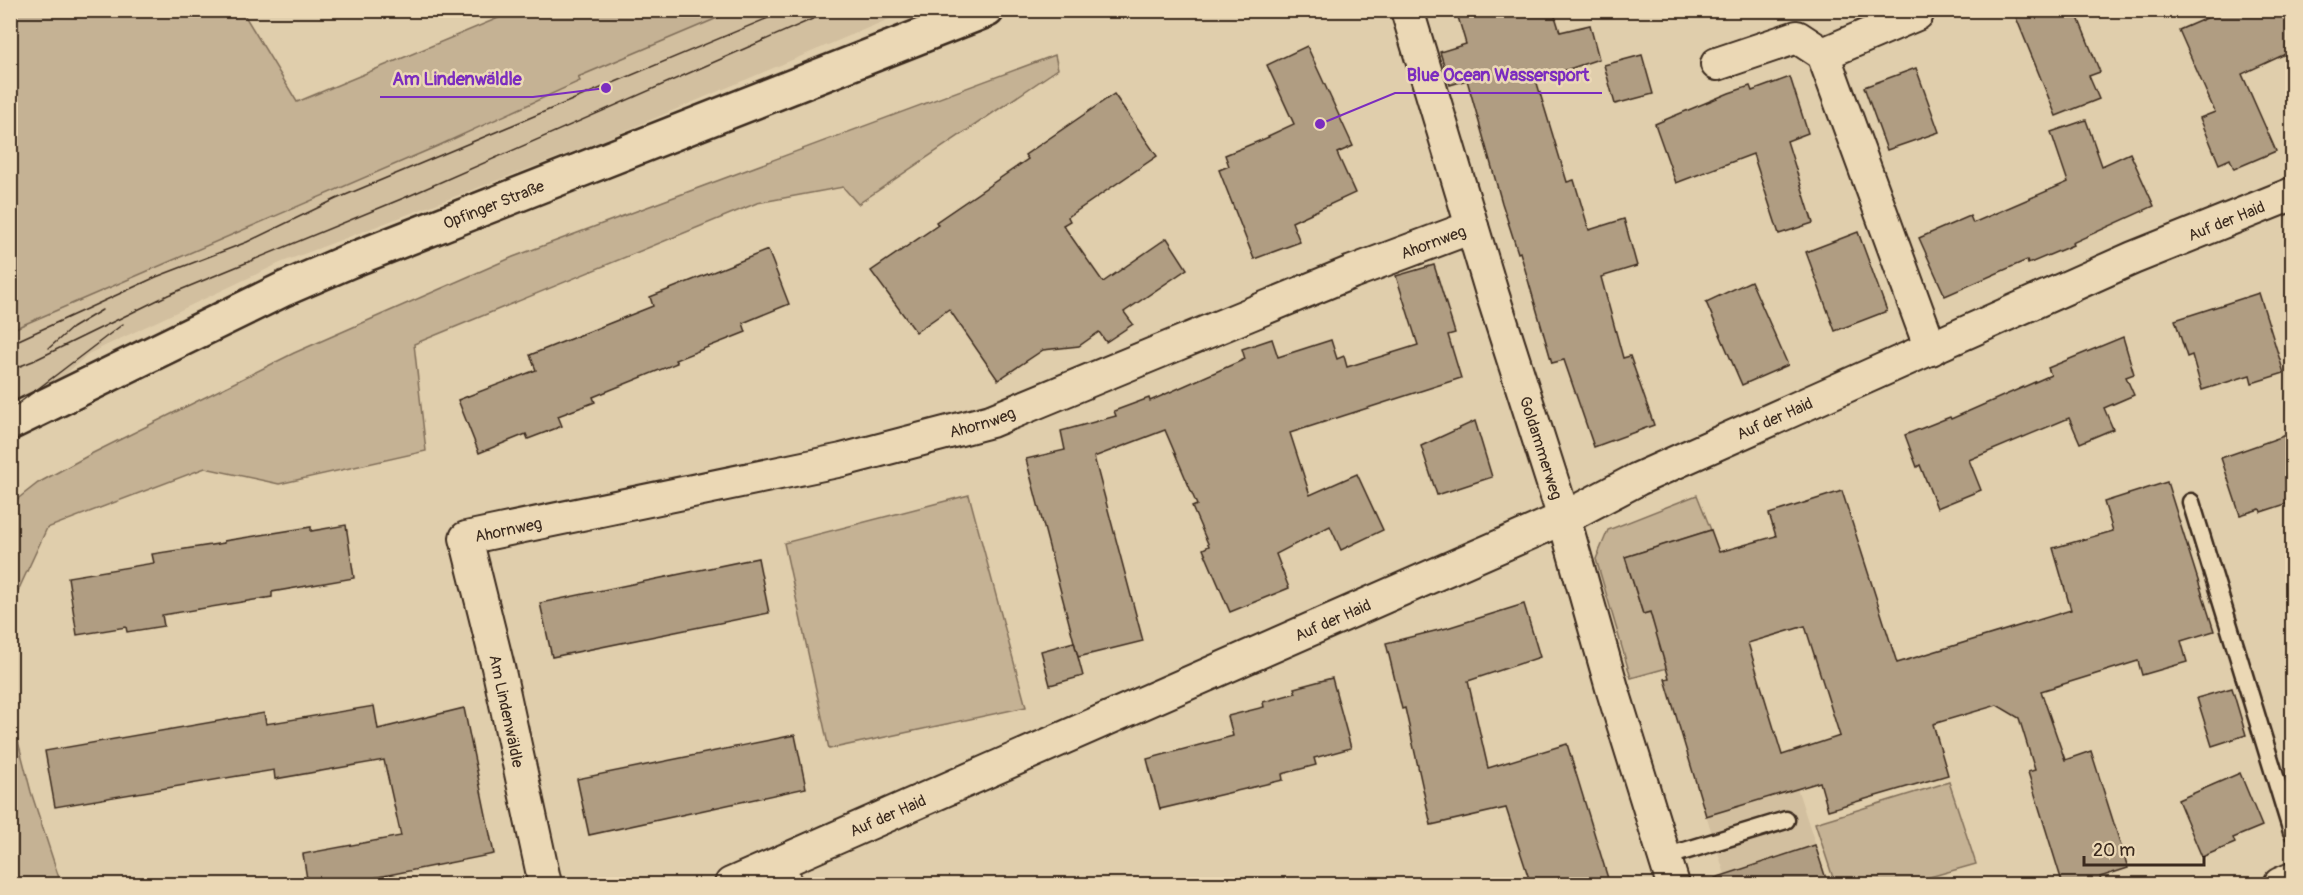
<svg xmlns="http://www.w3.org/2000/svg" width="2303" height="895" viewBox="0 0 2303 895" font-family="Pangolin,sans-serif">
  <rect width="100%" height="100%" fill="#e0ceac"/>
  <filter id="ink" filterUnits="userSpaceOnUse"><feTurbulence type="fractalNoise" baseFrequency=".0167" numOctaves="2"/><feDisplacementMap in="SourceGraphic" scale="12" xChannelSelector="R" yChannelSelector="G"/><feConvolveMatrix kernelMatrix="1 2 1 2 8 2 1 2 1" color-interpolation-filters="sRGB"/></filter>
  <g filter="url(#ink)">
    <g fill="#d2bf9f">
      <polygon points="734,11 908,11 601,141 280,263 88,354 11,424 11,330 440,145 579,82 578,77"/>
      <polygon points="1786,754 1826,877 1803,884 1728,884 1696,783"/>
    </g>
    <g fill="#c5b294" stroke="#806e59" stroke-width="1.5">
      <polygon points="11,10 242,11 297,102 515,11 734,11 578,77 580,81 440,145 11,330"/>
      <polygon points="1055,55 1058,69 858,204 843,187 757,203 414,344 426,451 279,484 205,468 47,528 11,606 11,504 38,483 93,453 294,353 513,257"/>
      <polygon points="969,495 1026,707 829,749 784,543"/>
      <polygon points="1697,495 1711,530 1625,557 1643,614 1650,612 1653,622 1746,646 1631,678 1596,559 1608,530"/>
      <polygon points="10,710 31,792 61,884 11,884"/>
      <polygon points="1949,782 1976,864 1905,884 1835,884 1815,823"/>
    </g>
    <g fill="#b09d82" stroke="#3b2a1e" stroke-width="1.5" fill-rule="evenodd">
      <polygon points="1456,10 1553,10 1560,32 1590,25 1599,59 1536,80 1567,182 1574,180 1589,230 1624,219 1637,266 1601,277 1623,358 1630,356 1654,425 1594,447 1564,360 1552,363 1520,252 1518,253 1502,203 1467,80 1450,85 1440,52 1466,44"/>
      <polygon points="2013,10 2075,10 2100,72 2089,76 2099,99 2056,116"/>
      <polygon points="2225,10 2292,10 2292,51 2242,74 2276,151 2234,169 2230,159 2219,164 2200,118 2215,112 2179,30"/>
      <polygon points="1307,46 1353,146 1337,153 1355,193 1292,222 1300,242 1254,259 1219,170 1229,166 1225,155 1269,137 1268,136 1294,124 1267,65"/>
      <polygon points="1642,55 1653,94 1615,104 1604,65"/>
      <polygon points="1916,68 1939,132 1887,150 1864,87"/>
      <polygon points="1790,77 1808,133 1787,141 1813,223 1779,234 1753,154 1676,183 1655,124 1729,93 1750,86 1752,91"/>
      <polygon points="1114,94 1157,156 1068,217 1070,221 1063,225 1103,282 1167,238 1187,269 1124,312 1133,324 1106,342 1099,332 1079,346 1043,350 998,380 949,309 916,332 871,271 938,225 936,222 1028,159 1025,155"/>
      <polygon points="2086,120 2102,166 2130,153 2154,206 2072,243 2073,245 2028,264 2027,260 1945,296 1919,238 1970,216 1973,223 2068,182 2051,132"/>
      <polygon points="1858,232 1887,311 1835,331 1806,252"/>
      <polygon points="768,250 789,304 743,323 746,332 675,360 677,363 593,397 595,402 558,416 562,426 528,439 526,434 479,453 458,400 536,370 530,355 653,306 650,297"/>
      <polygon points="1434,265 1455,333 1448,335 1461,378 1290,433 1310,495 1357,474 1383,530 1341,550 1330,526 1276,554 1289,588 1230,612 1203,549 1209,546 1192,507 1197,505 1165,430 1094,457 1143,641 1078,657 1026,459 1065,450 1061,431 1116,416 1114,411 1149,398 1150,401 1245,359 1242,349 1272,339 1278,357 1331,340 1337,359 1344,356 1347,367 1418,345 1396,276"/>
      <polygon points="1751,281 1788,365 1742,385 1706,302"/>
      <polygon points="2259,293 2284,373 2252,383 2250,375 2202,390 2192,355 2187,357 2175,320"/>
      <polygon points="2123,337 2134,374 2126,377 2134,395 2104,408 2113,429 2080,443 2069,418 1969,460 1981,490 1937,508 1920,465 1917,467 1905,435 1950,417 1951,419 2051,375 2048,368"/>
      <polygon points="1475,421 1492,477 1437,495 1421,446"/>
      <polygon points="2292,433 2292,502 2261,512 2260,509 2240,515 2221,458"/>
      <path d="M2167,482L2214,631L2181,641L2187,662L2142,675L2138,661L2041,691L2065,760L2091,751L2128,868L2100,877L2102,885H2063L2028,772L2035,770L2019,718L1997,705L1933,724L1948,775L1828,810L1820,782L1706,816L1665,679L1669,678L1650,612L1643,614L1625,557L1711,530L1719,552L1776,536L1769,514L1842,491L1897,663L2071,610L2053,548L2113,531L2104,502ZM1805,626L1840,736L1782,755L1748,643Z"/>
      <polygon points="346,525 354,578 272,592 272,597 162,615 164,626 127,632 126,627 77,635 68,577 154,563 152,554 224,543 224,541 311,527 311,531"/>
      <polygon points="758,558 769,613 552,657 540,603"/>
      <polygon points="1524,604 1540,657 1468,681 1488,768 1567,744 1610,885 1531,885 1506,808 1431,825 1405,708 1402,709 1386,643 1447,628"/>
      <polygon points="1074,642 1083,676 1050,685 1041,651"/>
      <polygon points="1332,678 1351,748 1314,758 1316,765 1282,774 1283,780 1160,809 1147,759 1233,736 1228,716 1264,707 1263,702 1296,693 1294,688"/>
      <polygon points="2232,688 2246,735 2212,746 2197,698"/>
      <polygon points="374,706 378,729 464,708 494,854 338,885 308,885 303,854 401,836 384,760 275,779 274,770 55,807 45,751 264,713 266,724"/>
      <polygon points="795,735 806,788 589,835 577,779"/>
      <polygon points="2240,773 2262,826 2233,838 2235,843 2202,857 2178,800"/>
      <polygon points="1815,845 1828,885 1716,885 1715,878"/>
    </g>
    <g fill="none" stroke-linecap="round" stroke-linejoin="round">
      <g stroke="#3b2a1e" stroke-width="21">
        <g id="lane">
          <polyline points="2191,502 2292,832"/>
          <polyline points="1665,857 1786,820"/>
          <polyline points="788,861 793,884"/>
        </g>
      </g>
      <g stroke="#3b2a1e" stroke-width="36">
        <g id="street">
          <path id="s1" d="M1407,10L1492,293L1564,518L1612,688L1673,884"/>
          <polyline points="1823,54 1917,14"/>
          <polyline points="1717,64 1797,37 1823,54 1931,349"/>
          <path id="s2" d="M545,884L498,667L466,538L842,460L991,421L1352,272L1472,227"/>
          <path id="s3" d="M731,884L1564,518L1638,479L2133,258L2292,194"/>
          <polyline points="2280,884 2292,879"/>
        </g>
      </g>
      <g stroke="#3b2a1e" stroke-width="38">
        <g id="secondary">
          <path id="s4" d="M10,423L284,289L349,261L987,10"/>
        </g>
      </g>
      <use href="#lane" stroke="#ebd8b5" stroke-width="16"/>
      <use href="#street" stroke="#ebd8b5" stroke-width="32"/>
      <use href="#secondary" stroke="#ebd8b5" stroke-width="33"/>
      <g stroke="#3b2a1e" stroke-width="1.5">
        <polyline points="10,344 156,277 247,242 336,199 787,10"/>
        <polyline points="49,348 72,328 102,310"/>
        <polyline points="10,370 33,361 168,295 411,195 833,10"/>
        <polyline points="10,410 123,324"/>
      </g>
    </g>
  </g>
  <g text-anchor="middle" stroke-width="5" stroke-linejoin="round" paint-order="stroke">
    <g font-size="16" fill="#3b2a1e" stroke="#ebd8b5">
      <text dy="6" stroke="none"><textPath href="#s4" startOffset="531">Opfinger Straße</textPath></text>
      <text dy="6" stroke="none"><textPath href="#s3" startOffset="1636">Auf der Haid</textPath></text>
      <text dy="6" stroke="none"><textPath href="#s2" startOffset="1370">Ahornweg</textPath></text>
      <text dy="6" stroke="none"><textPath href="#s3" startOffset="1143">Auf der Haid</textPath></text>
      <text dy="6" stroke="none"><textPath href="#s2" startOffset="884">Ahornweg</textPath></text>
      <text dy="6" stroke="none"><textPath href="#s1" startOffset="458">Goldammerweg</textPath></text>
      <text dy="6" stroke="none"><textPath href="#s2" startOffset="398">Ahornweg</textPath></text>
      <text dy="6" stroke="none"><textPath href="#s3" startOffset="657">Auf der Haid</textPath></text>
      <text transform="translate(507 711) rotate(78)" y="6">Am Lindenwäldle</text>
      <text dy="6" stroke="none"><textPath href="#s3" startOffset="171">Auf der Haid</textPath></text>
    </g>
  </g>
  <path fill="none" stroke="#7b2cbf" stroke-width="2" d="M1320 124L1395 93H1602M606 88L533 97H380"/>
  <g fill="#7b2cbf" stroke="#ebd8b5" stroke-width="2">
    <circle cx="1320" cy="124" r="6"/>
    <circle cx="606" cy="88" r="6"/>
  </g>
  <g font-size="18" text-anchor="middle" font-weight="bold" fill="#7b2cbf" stroke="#ebd8b5" stroke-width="5" stroke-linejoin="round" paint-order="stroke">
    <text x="1498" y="81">Blue Ocean Wassersport</text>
    <text x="457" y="85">Am Lindenwäldle</text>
  </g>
  <rect width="2303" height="895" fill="none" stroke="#ebd8b5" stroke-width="36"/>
  <rect x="18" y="18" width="2267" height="859" fill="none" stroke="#3b2a1e" stroke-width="2" filter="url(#ink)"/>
  <path d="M2084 856v9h120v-9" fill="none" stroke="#3b2a1e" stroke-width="3"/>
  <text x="2093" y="856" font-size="18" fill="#3b2a1e" stroke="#ebd8b5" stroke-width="4.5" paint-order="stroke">20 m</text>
</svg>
